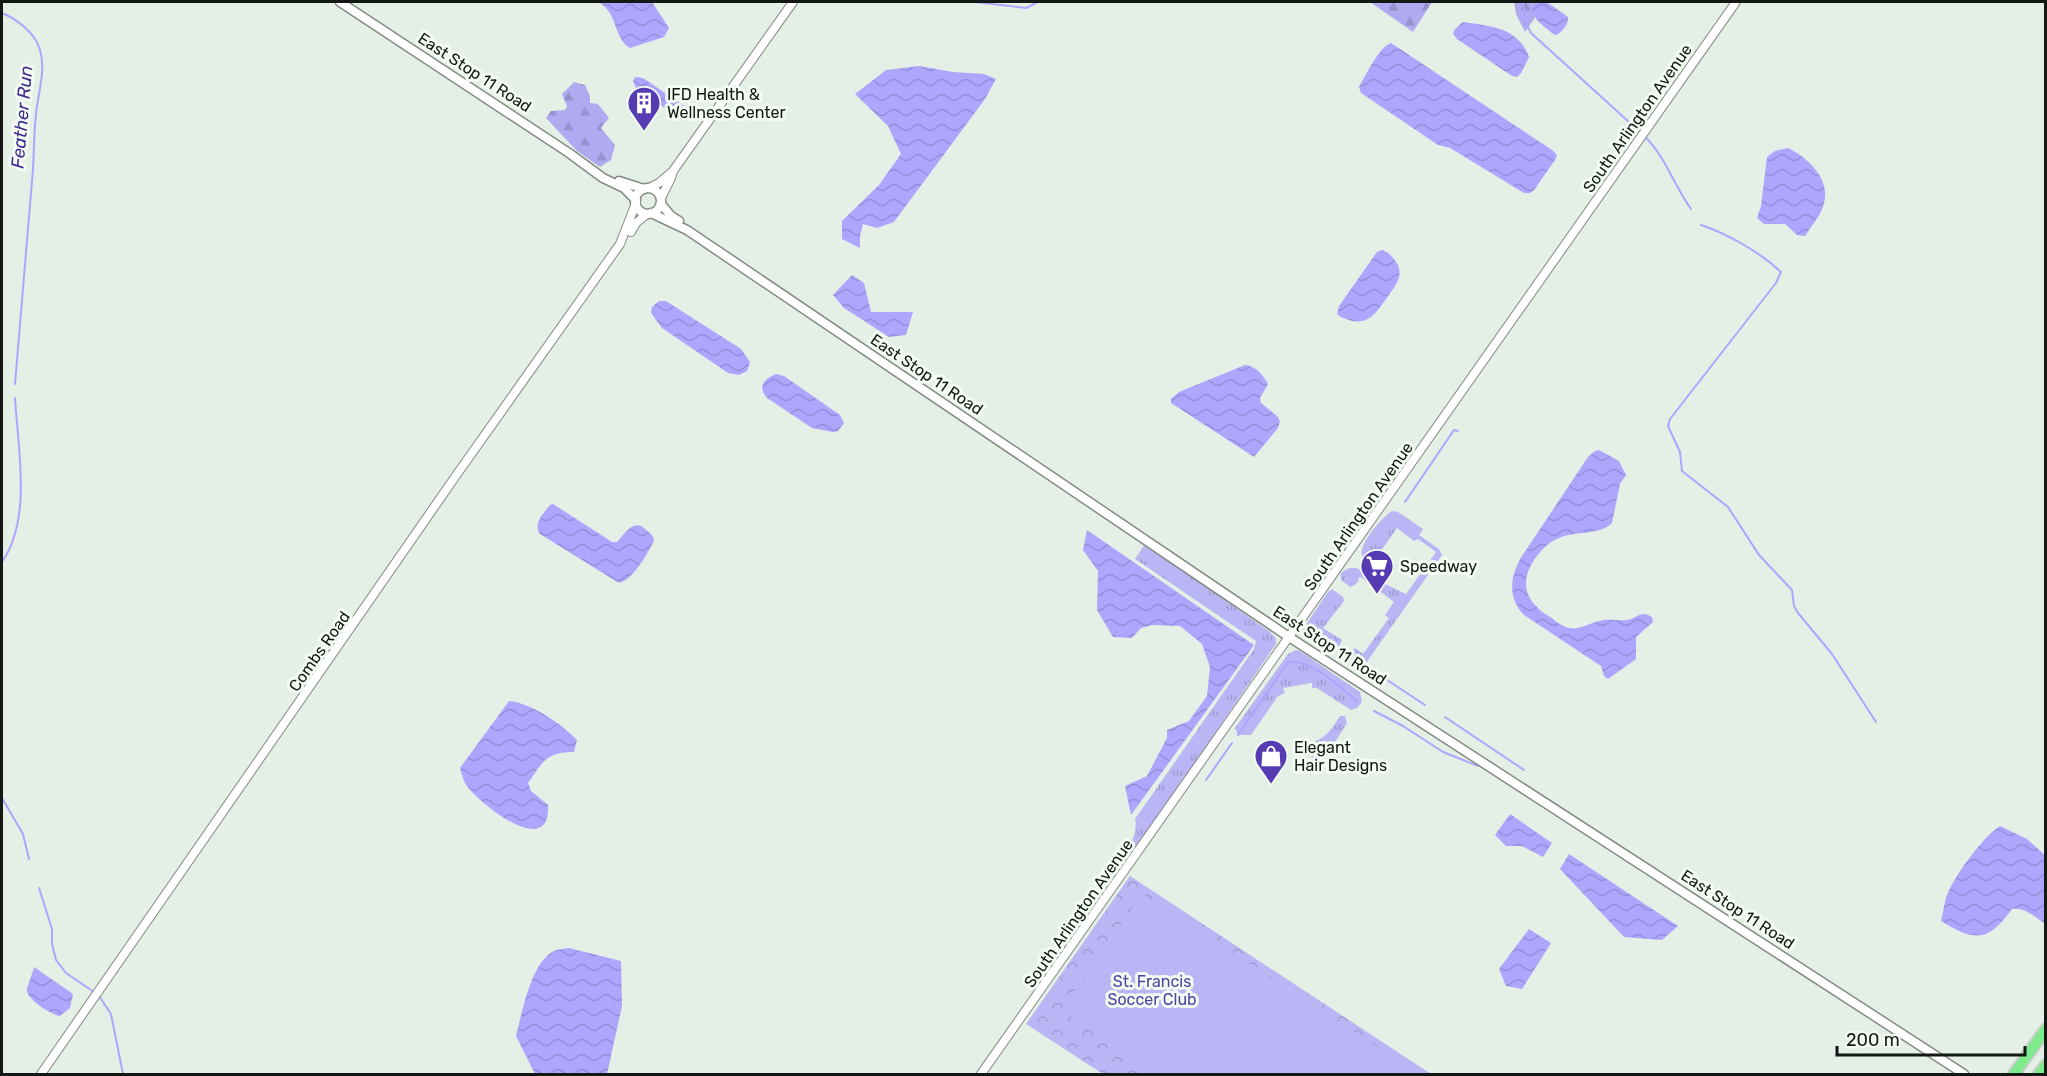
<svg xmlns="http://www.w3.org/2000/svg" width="2047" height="1076" viewBox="0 0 2047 1076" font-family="Rubik,sans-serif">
  <defs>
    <pattern id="grass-tufts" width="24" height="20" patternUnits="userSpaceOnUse" patternTransform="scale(1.5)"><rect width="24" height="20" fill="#bab5f4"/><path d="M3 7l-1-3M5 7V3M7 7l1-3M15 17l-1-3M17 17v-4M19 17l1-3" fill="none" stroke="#9f9bd0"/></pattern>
    <pattern id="forest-firs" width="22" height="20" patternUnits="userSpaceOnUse" patternTransform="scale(1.5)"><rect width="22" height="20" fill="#b0aaf1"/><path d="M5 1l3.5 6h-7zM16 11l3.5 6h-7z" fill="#9692ce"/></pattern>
    <pattern id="park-crowns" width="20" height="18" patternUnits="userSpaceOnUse" patternTransform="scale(1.5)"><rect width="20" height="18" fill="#bab5f4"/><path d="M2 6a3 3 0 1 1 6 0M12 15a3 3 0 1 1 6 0" fill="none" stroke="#9f9bd0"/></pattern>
    <pattern id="water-waves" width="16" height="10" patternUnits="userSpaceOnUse" patternTransform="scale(1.5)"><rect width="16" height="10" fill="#aea5fe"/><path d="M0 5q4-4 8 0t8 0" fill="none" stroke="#958dd9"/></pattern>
  </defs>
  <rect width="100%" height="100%" fill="#e4efe5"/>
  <g fill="url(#grass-tufts)">
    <path d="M1392,511L1398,512L1423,529L1419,535L1439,549L1442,555L1359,673L1346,664L1347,657L1355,648L1363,654L1389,618L1385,615L1394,602L1361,577L1358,578L1359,580L1355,585L1350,587L1341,580V573C1350,566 1356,566 1365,573L1363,577L1376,586L1379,581L1406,594L1436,552L1418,539L1414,541L1397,528L1376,558L1379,564L1376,565C1372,564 1366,562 1363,558C1355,547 1383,516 1392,511Z"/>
    <path d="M1145,544L1270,632L1276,639V644L1128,861L1123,857C1130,845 1138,834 1135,819L1254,649L1256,641L1135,559Z"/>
    <polygon points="1332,589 1343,597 1344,601 1323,628 1342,640 1336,652 1331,654 1304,637 1301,632 1328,592"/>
    <polygon points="1296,650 1300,651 1357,690 1360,692 1362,702 1357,708 1351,710 1317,688 1312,688 1312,683 1283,688 1285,693 1278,696 1251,735 1238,735 1235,728 1288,654"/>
    <path d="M1340,716H1345L1347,723L1320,766L1315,767L1314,765L1317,760L1300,749L1316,747L1315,743H1311C1326,738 1332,729 1340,716Z"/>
  </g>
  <g fill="url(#forest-firs)">
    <polygon points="1370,2 1432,2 1413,32"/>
    <polygon points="1514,2 1532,2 1536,16 1525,32 1516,14"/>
    <polygon points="574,82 585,85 590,96 590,103 598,104 609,118 601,128 615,145 611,160 600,167 577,151 546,118 551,111 565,110 567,106 562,94"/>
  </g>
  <polygon fill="url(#park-crowns)" points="1130,876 1431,1074 1103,1074 1026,1024"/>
  <polygon fill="#bab5f4" points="1142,894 1419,1074 1160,1074 1061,1010"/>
  <g fill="url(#water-waves)">
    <path d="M598,2H652L669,28L664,37L630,48C613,38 618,12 598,2Z"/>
    <path d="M1534,2H1547L1568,17C1569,24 1562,32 1556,35L1553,34C1542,24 1528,17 1534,2Z"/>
    <path d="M1463,22C1490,26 1518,27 1529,57L1521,73L1517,77L1512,76L1457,39L1453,34L1455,29Z"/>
    <path d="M1391,43L1552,150L1557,155L1555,160L1534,190L1530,193H1524L1450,148L1438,145L1361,93L1359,87C1366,75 1379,47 1391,43Z"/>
    <polygon points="919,66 953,72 984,74 996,79 985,99 894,222 877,228 863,224 860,236 860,248 842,239 842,221 879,185 901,154 888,126 855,94 886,70"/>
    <polygon points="635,77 643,78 690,110 692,115 689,120 684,121 636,88 633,81"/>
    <path d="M1788,148C1807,157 1831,179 1824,203C1822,214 1811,226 1805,236L1797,235L1785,224H1764L1757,218L1761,206L1767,157L1775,151Z"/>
    <path d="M1382,250C1387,252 1389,253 1393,258C1407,274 1396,284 1386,299C1376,313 1368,326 1349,320C1344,318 1341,318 1337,314L1339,306L1377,252Z"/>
    <polygon points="852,275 864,283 871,312 913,312 906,335 889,337 844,308 833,295"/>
    <polygon points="659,301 666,301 741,349 750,362 747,371 739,375 728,373 662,328 651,313 652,307"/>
    <path d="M1245,365C1256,366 1263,375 1268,384L1260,398L1261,403L1277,416L1280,421L1278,428L1254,457L1171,403V399L1179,392Z"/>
    <path d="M776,374L784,376L840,415L844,423L838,431L833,432L812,428L767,398C757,387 764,379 776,374Z"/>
    <path d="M1599,450L1619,461L1626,475L1620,484L1612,523C1595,540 1565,524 1541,551C1535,558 1530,565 1527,575C1524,588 1528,599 1538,608C1542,613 1548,615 1553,619C1572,635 1579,627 1599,621C1609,618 1617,621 1627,620C1637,619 1640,609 1652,617L1653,622L1636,637V659L1608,679L1604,676L1601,666L1524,615C1507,597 1510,576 1522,556L1588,457L1595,451Z"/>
    <path d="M553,504L612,542H617C625,534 633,518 645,529C650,533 653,535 654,541C648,553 632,581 619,583L540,534C533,523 543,514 550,505Z"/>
    <polygon points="1087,530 1254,645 1131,815 1125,786 1147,776 1167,738 1167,730 1189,721 1207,696 1210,667 1202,644 1180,626 1152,625 1141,628 1132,638 1113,637 1097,610 1098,571 1083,550"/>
    <path d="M509,701C531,703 562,724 577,740L574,752C545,752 543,762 528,783L531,791L548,805C551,861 480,804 467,786C463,781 462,774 460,768Z"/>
    <polygon points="1510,814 1552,843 1543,857 1522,846 1506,846 1495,835"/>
    <path d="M2000,826L2027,839L2045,855V924C2035,917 2025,907 2012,909C1989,941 1976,943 1941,921C1943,914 1944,905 1946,898C1953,877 1982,838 2000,826Z"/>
    <polygon points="1569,854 1678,926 1662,940 1624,937 1560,869"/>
    <polygon points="1529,929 1551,943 1522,989 1506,986 1499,969"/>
    <path d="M569,948L621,961L622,1006L607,1074H535L516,1036C522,1013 531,962 554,951C558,949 565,949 569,948Z"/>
    <path d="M34,967L73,994L70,1008L60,1016C52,1015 26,999 27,990C27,986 33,973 34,967Z"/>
  </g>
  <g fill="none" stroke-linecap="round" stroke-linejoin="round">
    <g stroke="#aea5fe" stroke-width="2">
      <polyline points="975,2 1026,8 1038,2"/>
      <polyline points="1523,2 1527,25 1531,33 1640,132"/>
      <path d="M2,13C15,18 34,32 39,47C47,69 38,92 36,114C34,132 34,151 33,169C27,241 21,312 15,384"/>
      <path d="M1644,136C1665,155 1674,186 1691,209"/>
      <path d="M1701,225C1728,234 1761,253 1781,272L1776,283L1670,419L1668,426L1680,452L1682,471L1728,507L1759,555L1792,590L1794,606L1798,613L1832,654L1876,722"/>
      <polyline points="1405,502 1454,430 1458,431"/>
      <path d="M2,562C32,519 18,449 15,398"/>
      <polyline points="1372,670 1425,705"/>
      <polyline points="1374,711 1403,726 1443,752 1478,766"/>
      <polyline points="1445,717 1524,770"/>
      <path d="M1238,735L1288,662C1307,657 1344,689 1357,702"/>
      <polyline points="1206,780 1232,743"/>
      <polyline points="2,798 23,834 29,859"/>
      <polyline points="39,888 52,929 52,944 56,960 66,973 94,992"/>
      <polyline points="99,996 111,1014 123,1074"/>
    </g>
    <g stroke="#838c83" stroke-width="10">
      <g id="tertiary">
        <polyline points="649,188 659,183 673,171 793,2"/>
        <polyline points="661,198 671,178 673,171"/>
        <polyline points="631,232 636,223 647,214"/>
        <polyline points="41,1074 455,477 620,244 636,203"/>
        <path d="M981,1074C1234,718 1483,358 1736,2"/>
      </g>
    </g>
    <g stroke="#838c83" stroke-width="11">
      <g id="secondary">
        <polyline points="340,2 569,153 603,178 624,188 636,200"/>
        <polyline points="619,181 644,189"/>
        <circle cx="648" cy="201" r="13"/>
        <polyline points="661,204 671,216 679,221"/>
        <polyline points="651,213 687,230 1289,637 1964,1074"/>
      </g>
    </g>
    <g stroke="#cbcccb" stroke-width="14">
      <g id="motorway">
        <polyline points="2014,1074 2046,1029"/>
        <polyline points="2039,1074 2046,1065"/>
      </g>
    </g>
    <use href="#tertiary" stroke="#fff" stroke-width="8"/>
    <use href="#secondary" stroke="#fff" stroke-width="8"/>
    <use href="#motorway" stroke="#7eec8c" stroke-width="10"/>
  </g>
  <defs>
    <g id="building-pin" transform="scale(1.725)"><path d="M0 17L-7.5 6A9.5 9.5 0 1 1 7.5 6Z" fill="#573bb3" stroke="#f2fcf2"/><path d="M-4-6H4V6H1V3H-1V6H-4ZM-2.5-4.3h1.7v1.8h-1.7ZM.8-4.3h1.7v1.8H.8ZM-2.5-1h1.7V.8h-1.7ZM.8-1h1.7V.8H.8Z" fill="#fff"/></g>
    <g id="supermarket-pin" transform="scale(1.725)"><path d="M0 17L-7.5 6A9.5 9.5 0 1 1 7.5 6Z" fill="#573bb3" stroke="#f2fcf2"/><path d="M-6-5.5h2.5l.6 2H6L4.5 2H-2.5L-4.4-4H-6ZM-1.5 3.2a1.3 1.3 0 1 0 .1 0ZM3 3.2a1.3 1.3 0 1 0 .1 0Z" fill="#fff"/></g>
    <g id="shop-pin" transform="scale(1.725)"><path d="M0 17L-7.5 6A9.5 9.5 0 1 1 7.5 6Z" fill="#573bb3" stroke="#f2fcf2"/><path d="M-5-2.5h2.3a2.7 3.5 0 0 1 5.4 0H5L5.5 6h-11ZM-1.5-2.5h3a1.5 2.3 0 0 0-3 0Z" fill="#fff"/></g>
  </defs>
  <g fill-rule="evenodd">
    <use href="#building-pin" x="644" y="103"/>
    <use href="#supermarket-pin" x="1377" y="566"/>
    <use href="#shop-pin" x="1271" y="756"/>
  </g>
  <g text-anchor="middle" stroke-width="6" stroke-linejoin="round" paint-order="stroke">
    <g font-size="16" fill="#141814" stroke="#f2fcf2">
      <text transform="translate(475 72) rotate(33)" y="6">East Stop 11 Road</text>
      <text transform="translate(1637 118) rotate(-55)" y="6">South Arlington Avenue</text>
      <text transform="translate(927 374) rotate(34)" y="6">East Stop 11 Road</text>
      <text transform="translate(1358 516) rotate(-55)" y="6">South Arlington Avenue</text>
      <text transform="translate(1330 645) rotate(33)" y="6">East Stop 11 Road</text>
      <text transform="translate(319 651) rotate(-55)" y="6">Combs Road</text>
      <text transform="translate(1738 909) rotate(33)" y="6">East Stop 11 Road</text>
      <text transform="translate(1078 913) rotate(-55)" y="6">South Arlington Avenue</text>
    </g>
    <g font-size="16" fill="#141814" stroke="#f2fcf2" text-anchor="start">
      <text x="667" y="100">IFD Health &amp;<tspan x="667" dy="18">Wellness Center</tspan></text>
      <text x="1400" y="572">Speedway</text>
      <text x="1294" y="753">Elegant<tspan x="1294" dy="18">Hair Designs</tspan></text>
    </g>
    <g font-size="16" fill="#5541a5" stroke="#f2fcf2">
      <text x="1152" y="987">St. Francis<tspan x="1152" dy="18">Soccer Club</tspan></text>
    </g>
    <g font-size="18" font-style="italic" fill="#432c90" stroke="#f2fcf2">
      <text transform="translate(22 117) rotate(-85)" y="6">Feather Run</text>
    </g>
  </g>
  <rect width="2047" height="1076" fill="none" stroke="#141814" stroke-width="6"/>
  <path d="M1837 1046v9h188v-9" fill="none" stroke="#141814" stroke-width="3"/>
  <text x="1846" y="1046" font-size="18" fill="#141814" stroke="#f2fcf2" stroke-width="4.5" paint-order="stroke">200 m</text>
</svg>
